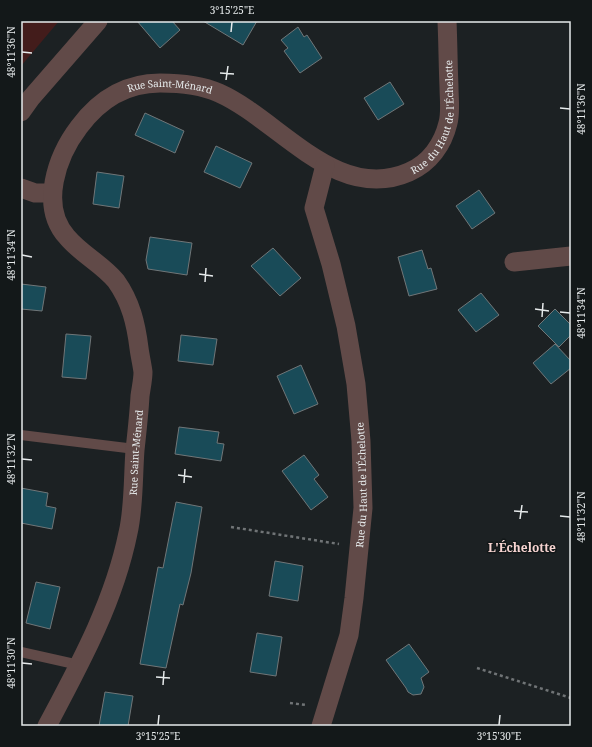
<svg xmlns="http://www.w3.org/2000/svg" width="592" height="747" viewBox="0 0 592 747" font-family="'Noto Serif',serif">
  <rect width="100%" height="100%" fill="#1c2123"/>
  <polygon fill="#431c1b" points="21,21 59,21 21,66"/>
  <g fill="#194b58" stroke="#707678">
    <polygon points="137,21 172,21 180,30 160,48"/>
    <polygon points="203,21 257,21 243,45"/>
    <polygon points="298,27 304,37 307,35 322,58 300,73 284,51 288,48 281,40"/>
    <polygon points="390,82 404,104 378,120 364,98"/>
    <polygon points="145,113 184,131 175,153 135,135"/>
    <polygon points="216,146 252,163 240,188 204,172"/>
    <polygon points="97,172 124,176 119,208 93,204"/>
    <polygon points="479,190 495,213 472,229 456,206"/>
    <polygon points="150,237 192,243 187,275 148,269 146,260"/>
    <polygon points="273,248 301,278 280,296 251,266"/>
    <polygon points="422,250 428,269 431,268 437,289 409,296 398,257"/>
    <polygon points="21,284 46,287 42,311 21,309"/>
    <polygon points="481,293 499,315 476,332 458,310"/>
    <polygon points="555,309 571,325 571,335 559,347 538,326"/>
    <polygon points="66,334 91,336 86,379 62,377"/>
    <polygon points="181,335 217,339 213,365 178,361"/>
    <polygon points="555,344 571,361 571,368 551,384 533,363"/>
    <polygon points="301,365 318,404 294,414 277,376"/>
    <polygon points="179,427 219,432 217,443 224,444 221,461 175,454"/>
    <polygon points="304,455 319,475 314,479 328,497 311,510 282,471"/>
    <polygon points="21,488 48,493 46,506 56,508 52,529 21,523"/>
    <polygon points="176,502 202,507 191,573 183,605 180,604 166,668 140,664 158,567 163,568"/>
    <polygon points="275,561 303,566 298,601 269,596"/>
    <polygon points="36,582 60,587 50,629 26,623"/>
    <polygon points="257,633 282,637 276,676 250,672"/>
    <polygon points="409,644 429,672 421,678 424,687 421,694 413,695 408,692 406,688 386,660"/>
    <polygon points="105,692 133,696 128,726 99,726"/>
  </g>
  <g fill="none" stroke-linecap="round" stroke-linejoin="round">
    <g stroke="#707476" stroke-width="2.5" stroke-dasharray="3 3" stroke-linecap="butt">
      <polyline points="231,527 339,544"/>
      <polyline points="477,668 571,698"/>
      <polyline points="290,703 306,705"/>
    </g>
    <g stroke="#614a48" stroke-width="10">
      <polyline points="21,435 135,449"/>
      <polyline points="21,652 79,665"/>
    </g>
    <g stroke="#614a48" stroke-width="19">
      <polyline points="21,112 31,98 98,21"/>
      <polyline points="21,188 35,193 52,193"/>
      <polyline points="514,262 571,256"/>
      <path id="s1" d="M47,726C80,664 114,602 128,533C134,508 133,476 135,450C137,432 139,414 140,396C141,388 143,380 143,372C142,364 140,356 139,348C136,324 131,302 116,281C102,264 81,254 67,237C39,206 57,156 79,127C99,100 125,83 160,83C179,83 201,85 219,93C278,119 337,204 409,172C430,163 443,144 448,123C451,112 449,98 449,87C448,65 448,43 447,21"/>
      <path id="s2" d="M321,726L349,635L354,598L363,508L361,441L356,384L346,326L331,264L314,208L325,165"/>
    </g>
  </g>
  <path fill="none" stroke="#e6eaeb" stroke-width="1.5" d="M231,32L232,22M22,52L32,53M220,73L234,74M226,80L228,66M560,108L570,109M22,255L32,257M199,274L213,276M205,282L206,268M535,309L549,311M560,312L570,313M542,317L543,303M22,459L32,460M178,475L192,477M184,483L185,469M514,511L528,512M560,516L570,517M520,519L522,505M22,663L32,664M156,677L170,678M163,685L164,671M158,725L159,715M499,725L500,715"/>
  <g text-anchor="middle" stroke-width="3" stroke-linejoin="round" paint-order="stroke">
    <g font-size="10" fill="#e6eaeb" stroke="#131819">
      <text dy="4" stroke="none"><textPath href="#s1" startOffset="759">Rue Saint-Ménard</textPath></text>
      <text dy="4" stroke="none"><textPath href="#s1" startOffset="1090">Rue du Haut de l'Échelotte</textPath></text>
      <text dy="4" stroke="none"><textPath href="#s1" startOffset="291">Rue Saint-Ménard</textPath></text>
      <text dy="4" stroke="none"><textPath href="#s2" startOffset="246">Rue du Haut de l'Échelotte</textPath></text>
    </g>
    <g font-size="12" font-weight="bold" fill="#f7d4d1" stroke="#131819">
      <text x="522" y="552">L'Échelotte</text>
    </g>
  </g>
  <rect width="592" height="747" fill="none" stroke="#131819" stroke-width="44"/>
  <rect x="22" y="22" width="548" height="703" fill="none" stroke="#e6eaeb" stroke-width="1.5"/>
  <g font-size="10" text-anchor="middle" fill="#e6eaeb">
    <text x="232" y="14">3°15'25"E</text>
    <text transform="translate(11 52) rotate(-90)" y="4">48°11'36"N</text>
    <text transform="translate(581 109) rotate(-90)" y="4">48°11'36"N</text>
    <text transform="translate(11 255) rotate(-90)" y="4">48°11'34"N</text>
    <text transform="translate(581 313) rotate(-90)" y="4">48°11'34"N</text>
    <text transform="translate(11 459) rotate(-90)" y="4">48°11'32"N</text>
    <text transform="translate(581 517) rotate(-90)" y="4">48°11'32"N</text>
    <text transform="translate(11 663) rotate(-90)" y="4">48°11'30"N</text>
    <text x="158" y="740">3°15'25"E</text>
    <text x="499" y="740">3°15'30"E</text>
  </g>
</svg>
